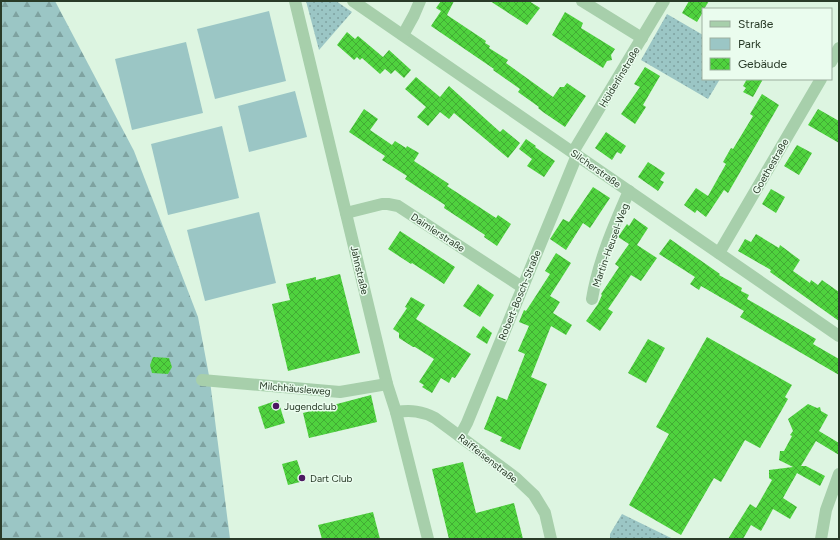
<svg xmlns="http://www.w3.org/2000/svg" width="840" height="540" viewBox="0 0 840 540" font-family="Figtree,sans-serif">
  <defs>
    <pattern id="green-dots" width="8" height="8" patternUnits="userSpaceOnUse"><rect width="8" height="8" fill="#9bc6c5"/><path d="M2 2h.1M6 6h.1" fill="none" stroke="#7ea2a0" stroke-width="1.8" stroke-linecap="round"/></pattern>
    <pattern id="forest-firs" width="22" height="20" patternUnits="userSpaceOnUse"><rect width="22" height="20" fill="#9bc6c5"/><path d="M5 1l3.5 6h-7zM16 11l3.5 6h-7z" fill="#7ea2a0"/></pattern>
    <pattern id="building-cross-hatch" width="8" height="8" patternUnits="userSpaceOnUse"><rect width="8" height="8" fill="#4fd23e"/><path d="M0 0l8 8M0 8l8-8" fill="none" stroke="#42ac34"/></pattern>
  </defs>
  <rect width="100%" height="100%" fill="#ddf5e1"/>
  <g fill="url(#green-dots)">
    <polygon points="306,1 336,1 352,12 319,50"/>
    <polygon points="667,14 703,35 703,79 720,79 708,99 641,60"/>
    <polygon points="622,514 669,537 674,539 618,539 610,538 610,534"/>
  </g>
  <polygon fill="url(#forest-firs)" points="1,1 55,1 134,151 198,317 210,381 230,539 1,539"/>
  <g fill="#9bc6c5">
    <polygon points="269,11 286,81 215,99 197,29"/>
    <polygon points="186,42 203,113 132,130 115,59"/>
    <polygon points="295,91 307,137 249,152 238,106"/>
    <polygon points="222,126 239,198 168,215 151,144"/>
    <polygon points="259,212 276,283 205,301 187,230"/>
  </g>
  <g fill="url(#building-cross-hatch)">
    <polygon points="441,1 454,1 447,15 486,41 485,43 490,46 489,48 508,60 506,63 553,97 560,87 564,87 567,83 586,96 565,127 543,112 538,108 539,107 518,92 520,89 493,70 494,69 431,26 441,11 436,8"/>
    <polygon points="490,1 529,1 540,8 527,25"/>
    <polygon points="689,1 709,1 704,9 703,9 703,12 697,22 682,13"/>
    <polygon points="565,12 583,23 581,28 615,49 611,55 612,60 607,61 603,68 552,35"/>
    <polygon points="347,32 355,39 358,36 383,57 389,50 411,70 404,78 395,70 391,74 385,69 380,74 362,58 360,60 357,57 354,60 337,45"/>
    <polygon points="645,67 660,76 643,105 646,107 635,124 621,114 640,87 634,84"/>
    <polygon points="416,77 440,97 449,86 500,132 503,129 520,143 508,158 454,113 449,119 440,112 428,126 417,117 426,107 405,89"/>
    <polygon points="747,79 763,79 753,97 743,92 746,88 743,86"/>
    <polygon points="762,94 779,105 728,193 724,190 706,217 697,210 695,213 684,205 696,188 708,196 726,164 723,162 731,148 733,149 753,116 750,114"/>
    <polygon points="364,109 378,119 370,130 392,145 395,141 406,148 407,146 419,153 414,161 449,184 447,186 496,218 498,215 511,224 497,246 484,237 485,235 444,208 445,205 405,179 407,176 382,160 385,156 349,132"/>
    <polygon points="818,109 839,121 839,143 808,125"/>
    <polygon points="606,132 626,146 621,154 617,152 612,160 595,148"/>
    <polygon points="526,139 536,146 535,147 555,161 544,177 527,166 532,159 519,149"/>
    <polygon points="797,145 812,153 799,175 784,166"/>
    <polygon points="648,162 665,173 660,180 664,182 658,191 638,177"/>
    <polygon points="593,187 610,198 590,228 583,223 566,250 550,239 552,236 563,219 569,222"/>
    <polygon points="771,189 785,197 776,213 762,204"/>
    <polygon points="634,218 648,228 637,245 657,258 641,281 631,275 608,309 613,312 600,331 586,321 598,304 602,295 601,294 619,267 615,264 629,244 618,237 627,224 629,226"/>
    <polygon points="400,231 455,267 444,284 412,263 411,264 388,249"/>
    <polygon points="756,234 779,248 780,245 800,260 793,271 810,283 811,280 818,285 822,280 839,292 839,321 770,272 771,270 738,251 745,239 751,242"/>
    <polygon points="670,239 720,274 719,275 742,288 741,291 749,295 747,299 816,339 813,344 839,359 839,375 740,317 744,311 701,286 699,290 690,284 695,277 659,254"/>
    <polygon points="556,253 571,263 550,296 560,302 553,313 572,325 566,335 551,326 531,377 547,384 520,450 500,441 502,437 484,429 497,396 507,400 525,354 518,351 529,326 519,322 524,310 526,311 550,274 545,271"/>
    <polygon points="340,274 360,353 288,371 272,304 290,300 286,284 316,277 316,280"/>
    <polygon points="478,284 494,295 480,317 463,306"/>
    <polygon points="411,297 425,305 416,319 471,354 455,378 452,377 449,383 441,378 432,393 422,387 424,385 419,382 434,359 415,347 413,347 399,338 399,333 393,329 407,308 405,307"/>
    <polygon points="483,326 492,333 487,344 476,337"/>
    <polygon points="707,337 792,385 785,397 788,399 760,448 745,440 721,482 714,478 681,535 629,505 669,434 656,427"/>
    <polygon points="648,339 665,348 646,383 628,373"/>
    <polygon points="153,357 169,358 172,367 168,374 152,373 150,365"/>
    <polygon points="371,395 377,422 309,438 303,413"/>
    <polygon points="278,400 285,423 265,429 258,407"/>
    <polygon points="808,404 817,408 820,407 821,411 828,415 819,431 839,443 839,455 816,441 801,466 806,466 825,476 820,486 797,473 783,498 797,507 790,519 773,509 761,531 751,525 743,539 728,539 750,504 756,508 772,480 769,478 769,470 793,467 779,460 780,451 784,451 792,436 790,435 793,431 788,419"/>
    <polygon points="297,460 304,481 288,485 282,464"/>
    <polygon points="463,462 476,513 514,503 523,539 449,539 432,469"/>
    <polygon points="373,512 380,539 322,539 318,525"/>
  </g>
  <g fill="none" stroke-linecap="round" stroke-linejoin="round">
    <g stroke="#a7cfab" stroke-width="12">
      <polyline points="295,1 387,384 396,412 428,539"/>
      <polyline points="353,1 839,336"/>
      <polyline points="582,1 642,38"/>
      <polyline points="403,35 414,15 420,1"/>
      <polyline points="831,62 839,48"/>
      <polyline points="573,152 664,1"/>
      <polyline points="346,213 382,204 388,204 398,206 522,287"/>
      <polyline points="719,253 821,79"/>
      <path d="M592,299C598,262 614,225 629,191"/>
      <polyline points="202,380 340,392 387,384"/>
      <path d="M396,412C411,410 422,411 435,418L516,478L534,495L545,513L551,539"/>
      <polyline points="460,436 467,423 577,155"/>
      <polyline points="821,539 826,510 839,474"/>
    </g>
  </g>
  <g fill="#4c1961" stroke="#eafcee" stroke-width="1.5">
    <circle cx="276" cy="406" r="4"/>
    <circle cx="302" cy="478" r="4"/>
  </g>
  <g text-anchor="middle" stroke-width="3" stroke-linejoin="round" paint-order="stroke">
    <g font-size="10" fill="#293b28" stroke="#eafcee">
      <text transform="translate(619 77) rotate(-59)" y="4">Hölderlinstraße</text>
      <text transform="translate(770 166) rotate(-60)" y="4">Goethestraße</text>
      <text transform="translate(596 168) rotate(35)" y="4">Silcherstraße</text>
      <text transform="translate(438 232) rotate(33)" y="4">Daimlerstraße</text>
      <text transform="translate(610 245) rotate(-70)" y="4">Martin-Heusel-Weg</text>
      <text transform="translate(360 270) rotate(77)" y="4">Jahnstraße</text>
      <text transform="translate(519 295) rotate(-68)" y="4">Robert-Bosch-Straße</text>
      <text transform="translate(295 388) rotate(5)" y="4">Milchhäusleweg</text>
      <text transform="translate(488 458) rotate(38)" y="4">Raiffeisenstraße</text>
    </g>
    <g font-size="10" fill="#293b28" stroke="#eafcee" text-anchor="start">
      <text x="284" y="410">Jugendclub</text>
      <text x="310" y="482">Dart Club</text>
    </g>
  </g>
  <rect width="840" height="540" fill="none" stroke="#293b28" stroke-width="4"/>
  <rect x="702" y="8" width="130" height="72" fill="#eafcee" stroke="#9daf9f"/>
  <rect x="710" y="21" width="20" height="6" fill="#a7cfab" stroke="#9daf9f"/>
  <text x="738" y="28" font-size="12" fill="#293b28">Straße</text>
  <rect x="710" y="38" width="20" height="12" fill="#9bc6c5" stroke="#9daf9f"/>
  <text x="738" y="48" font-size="12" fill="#293b28">Park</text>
  <rect x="710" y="58" width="20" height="12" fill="url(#building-cross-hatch)" stroke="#9daf9f"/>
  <text x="738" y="68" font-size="12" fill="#293b28">Gebäude</text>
</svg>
